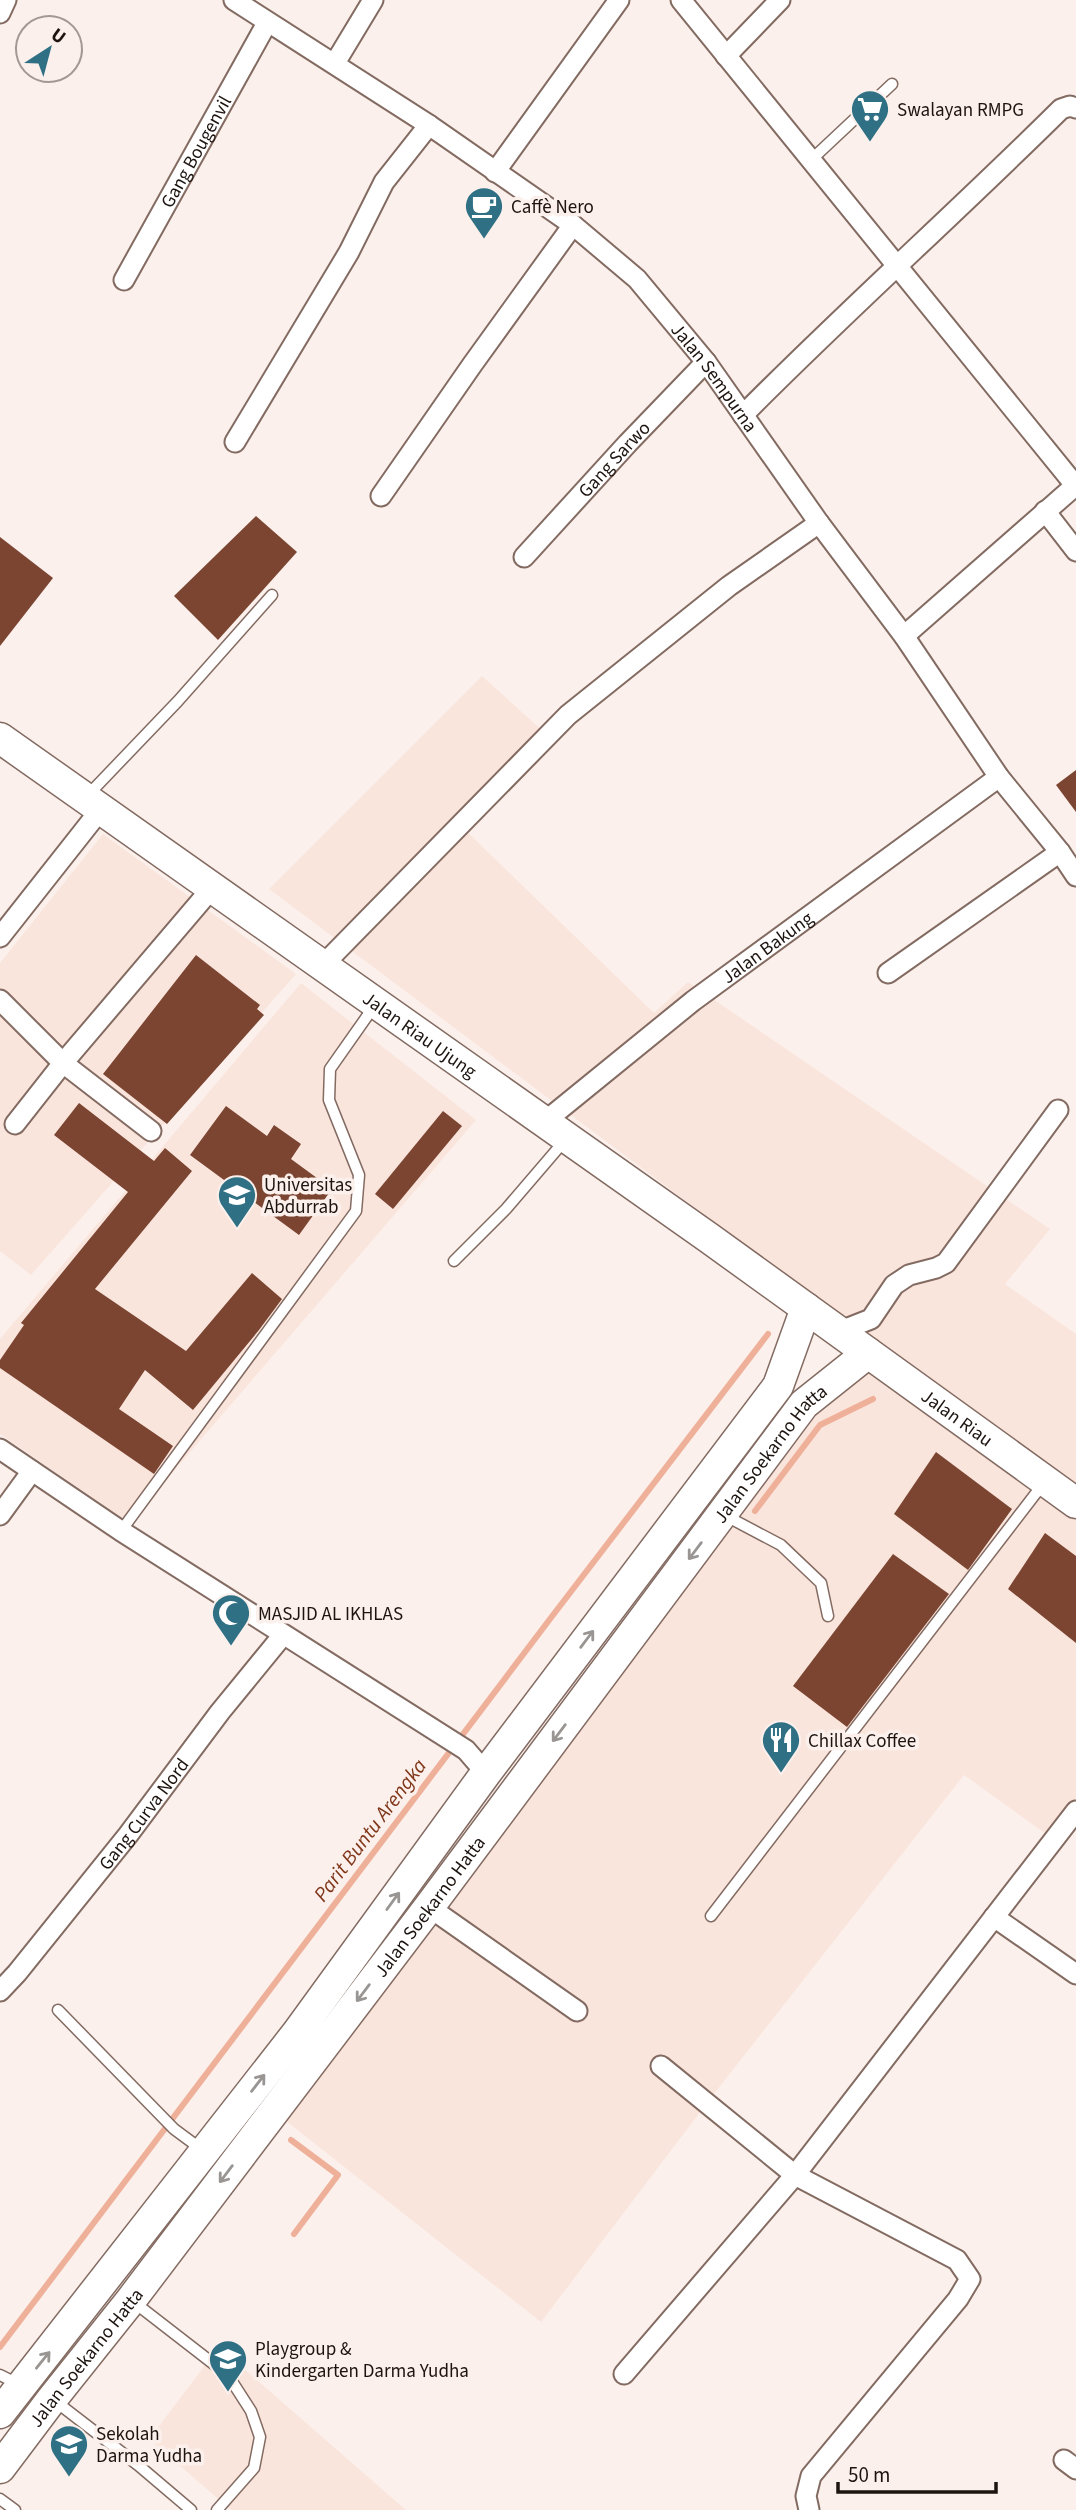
<svg xmlns="http://www.w3.org/2000/svg" width="1076" height="2510" viewBox="0 0 1076 2510" font-family="'Source Sans 3',sans-serif">
  <rect width="100%" height="100%" fill="#fbf0ec"/>
  <g fill="#fae5dd">
    <polygon points="482,676 545,733 463,828 654,1013 688,982 1050,1229 1005,1284 1076,1334 1076,1798 1046,1834 964,1775 710,2099 541,2322 281,2117 858,1330 269,889"/>
    <polygon points="103,834 296,974 31,1275 0,1251 0,963"/>
    <polygon points="301,983 476,1120 129,1523 0,1434 0,1339"/>
    <polygon points="219,2347 406,2510 231,2510 149,2439"/>
  </g>
  <g fill="none" stroke-linecap="round" stroke-linejoin="round">
    <g stroke="#efb09a" stroke-width="6">
      <polyline points="755,1511 820,1425 873,1399"/>
      <polyline points="291,2140 338,2175 294,2234"/>
      <polyline points="0,2347 550,1619 768,1334"/>
    </g>
  </g>
  <g fill="#7b4531">
    <polygon points="256,516 297,552 218,640 174,596"/>
    <polygon points="0,537 53,578 0,646"/>
    <polygon points="1076,770 1076,812 1056,785"/>
    <polygon points="196,955 260,1005 257,1009 264,1015 167,1124 103,1074"/>
    <polygon points="79,1103 154,1161 165,1148 192,1171 95,1289 186,1351 252,1273 282,1299 259,1330 193,1410 145,1370 119,1409 173,1446 154,1474 0,1368 0,1360 24,1325 21,1323 128,1192 54,1135"/>
    <polygon points="226,1106 267,1136 274,1125 301,1144 291,1159 332,1189 299,1235 190,1155"/>
    <polygon points="443,1111 462,1126 393,1209 375,1194"/>
    <polygon points="936,1452 1012,1509 968,1570 894,1514"/>
    <polygon points="1045,1533 1076,1556 1076,1643 1008,1589"/>
    <polygon points="893,1554 949,1594 847,1727 793,1686"/>
  </g>
  <g fill="none" stroke-linecap="round" stroke-linejoin="round">
    <g stroke="#836b62" stroke-width="13">
      <g id="lane">
        <polyline points="811,160 892,84"/>
        <polyline points="88,795 178,701 272,595"/>
        <polyline points="454,1261 506,1209 566,1139"/>
        <polyline points="726,1516 781,1545 821,1583 828,1616"/>
        <polyline points="121,1531 356,1211 359,1175 329,1100 330,1069 375,1005"/>
        <polyline points="711,1916 1043,1484"/>
        <polyline points="58,2010 174,2129 201,2149"/>
        <polyline points="135,2303 215,2365 233,2383 251,2411 260,2437 254,2468 217,2510"/>
        <polyline points="0,2375 18,2384"/>
        <polyline points="55,2401 138,2465 191,2510"/>
        <polyline points="0,2499 15,2510"/>
      </g>
    </g>
    <g stroke="#836b62" stroke-width="23">
      <g id="street">
        <path id="s1" d="M234,0L429,125L573,225L637,279L706,362L819,523L904,636L999,777L1060,852L1076,876"/>
        <polyline points="681,0 1075,485"/>
        <polyline points="0,13 6,0"/>
        <polyline points="726,56 780,0"/>
        <polyline points="335,63 373,0"/>
        <polyline points="495,172 619,0"/>
        <path id="s2" d="M124,280L267,23"/>
        <path d="M743,415C846,311 956,213 1061,109L1070,106L1076,108"/>
        <polyline points="235,442 349,252 384,182 429,125"/>
        <polyline points="381,496 472,365 573,225"/>
        <polyline points="1045,511 1076,551"/>
        <path id="s3" d="M524,557L628,443L706,362"/>
        <polyline points="904,636 1076,485"/>
        <polyline points="0,937 101,809"/>
        <polyline points="322,966 568,715 729,586 819,523"/>
        <polyline points="888,973 1060,852"/>
        <polyline points="0,1000 63,1063 151,1131"/>
        <path id="s4" d="M543,1123L693,1001L999,777"/>
        <polyline points="15,1124 63,1063 212,888"/>
        <polyline points="838,1332 871,1319 894,1285 909,1275 936,1268 946,1263 1058,1110"/>
        <polyline points="0,1449 121,1531 466,1750 486,1773"/>
        <polyline points="0,1515 32,1471"/>
        <polyline points="429,1907 577,2011"/>
        <polyline points="994,1917 1076,1974"/>
        <path id="s5" d="M0,1991L17,1973L128,1835L220,1712L283,1635"/>
        <polyline points="661,2066 795,2175 957,2260 970,2279 958,2299 811,2476 806,2496 809,2510"/>
        <polyline points="624,2374 795,2175 1076,1811"/>
        <polyline points="1064,2460 1076,2469"/>
      </g>
    </g>
    <g stroke="#836b62" stroke-width="33">
      <g id="primary">
        <path id="s6" d="M0,738L709,1238L1076,1503"/>
        <polyline points="0,2413 297,2033 486,1773 778,1386 806,1308"/>
        <path id="s7" d="M0,2468L52,2399L131,2300L429,1907L804,1404L868,1353"/>
      </g>
    </g>
    <use href="#lane" stroke="#fff" stroke-width="10"/>
    <use href="#street" stroke="#fff" stroke-width="19"/>
    <use href="#primary" stroke="#fff" stroke-width="30"/>
  </g>
  <defs><path id="oneway-shaft" d="M-6 0H5M1.5-3L5.5 0L1.5 3" fill="none" stroke-width="1.6" stroke-linecap="round" stroke-linejoin="round" transform="scale(1.75)"/></defs>
  <g stroke="#999593">
    <use href="#oneway-shaft" transform="translate(695 1551) rotate(127)"/>
    <use href="#oneway-shaft" transform="translate(587 1639) rotate(-53)"/>
    <use href="#oneway-shaft" transform="translate(559 1733) rotate(127)"/>
    <use href="#oneway-shaft" transform="translate(393 1901) rotate(-54)"/>
    <use href="#oneway-shaft" transform="translate(363 1993) rotate(127)"/>
    <use href="#oneway-shaft" transform="translate(258 2083) rotate(-52)"/>
    <use href="#oneway-shaft" transform="translate(226 2174) rotate(127)"/>
    <use href="#oneway-shaft" transform="translate(43 2360) rotate(-51)"/>
  </g>
  <defs>
    <g id="supermarket-pin" transform="scale(2.0125)"><path d="M0 17L-7.5 6A9.5 9.5 0 1 1 7.5 6Z" fill="#307084" stroke="#fbf0ec"/><path d="M-6-5.5h2.5l.6 2H6L4.5 2H-2.5L-4.4-4H-6ZM-1.5 3.2a1.3 1.3 0 1 0 .1 0ZM3 3.2a1.3 1.3 0 1 0 .1 0Z" fill="#fff"/></g>
    <g id="cafe-pin" transform="scale(2.0125)"><path d="M0 17L-7.5 6A9.5 9.5 0 1 1 7.5 6Z" fill="#307084" stroke="#fbf0ec"/><path d="M-5.5-4.5H6V0H3Q3 3.5 0 3.5H-2.5Q-5.5 3.5-5.5 0ZM3-3.2v2h1.7v-2ZM-6 4.5H4V6H-6Z" fill="#fff"/></g>
    <g id="university-pin" transform="scale(2.0125)"><path d="M0 17L-7.5 6A9.5 9.5 0 1 1 7.5 6Z" fill="#307084" stroke="#fbf0ec"/><path d="M0-5L7-2L0 1L-7-2ZM-4 1L0 2.5L4 1V4Q0 6-4 4Z" fill="#fff"/></g>
    <g id="mosque-pin" transform="scale(2.0125)"><path d="M0 17L-7.5 6A9.5 9.5 0 1 1 7.5 6Z" fill="#307084" stroke="#fbf0ec"/><path d="M3.5-4.9A6 6 0 1 0 3.5 4.9A5 5 0 1 1 3.5-4.9Z" fill="#fff"/></g>
    <g id="restaurant-pin" transform="scale(2.0125)"><path d="M0 17L-7.5 6A9.5 9.5 0 1 1 7.5 6Z" fill="#307084" stroke="#fbf0ec"/><path d="M-5-6h1v4h1v-4h1v4h1v-4h1v5L-1.5 .5V6h-2V.5L-5-1ZM5-6V6H3V1.5H1.5Q1.5-4 5-6Z" fill="#fff"/></g>
    <g id="school-pin" transform="scale(2.0125)"><path d="M0 17L-7.5 6A9.5 9.5 0 1 1 7.5 6Z" fill="#307084" stroke="#fbf0ec"/><path d="M0-5L7-2L0 1L-7-2ZM-4 1L0 2.5L4 1V4Q0 6-4 4Z" fill="#fff"/></g>
  </defs>
  <g fill-rule="evenodd">
    <use href="#supermarket-pin" x="870" y="109"/>
    <use href="#cafe-pin" x="484" y="206"/>
    <use href="#university-pin" x="237" y="1195"/>
    <use href="#mosque-pin" x="231" y="1613"/>
    <use href="#restaurant-pin" x="781" y="1740"/>
    <use href="#school-pin" x="228" y="2359"/>
    <use href="#school-pin" x="69" y="2444"/>
  </g>
  <g text-anchor="middle" stroke-width="7" stroke-linejoin="round" paint-order="stroke">
    <g font-size="19" fill="#1d1410" stroke="#fbf0ec" text-anchor="start">
      <text x="897" y="116">Swalayan RMPG</text>
      <text x="511" y="213">Caffè Nero</text>
      <text x="264" y="1191">Universitas<tspan x="264" dy="22">Abdurrab</tspan></text>
      <text x="258" y="1620">MASJID AL IKHLAS</text>
      <text x="808" y="1747">Chillax Coffee</text>
      <text x="255" y="2355">Playgroup &amp;<tspan x="255" dy="22">Kindergarten Darma Yudha</tspan></text>
      <text x="96" y="2440">Sekolah<tspan x="96" dy="22">Darma Yudha</tspan></text>
    </g>
    <g font-size="19" fill="#1d1410" stroke="#fbf0ec">
      <text dy="7" stroke="none"><textPath href="#s2" startOffset="147">Gang Bougenvil</textPath></text>
      <text dy="7" stroke="none"><textPath href="#s1" startOffset="616">Jalan Sempurna</textPath></text>
      <text dy="7" stroke="none"><textPath href="#s3" startOffset="133">Gang Sarwo</textPath></text>
      <text dy="7" stroke="none"><textPath href="#s4" startOffset="285">Jalan Bakung</textPath></text>
      <text dy="7" stroke="none"><textPath href="#s6" startOffset="514">Jalan Riau Ujung</textPath></text>
      <text dy="7" stroke="none"><textPath href="#s6" startOffset="1174">Jalan Riau</textPath></text>
      <text dy="7" stroke="none"><textPath href="#s7" startOffset="1274">Jalan Soekarno Hatta</textPath></text>
      <text dy="7" stroke="none"><textPath href="#s5" startOffset="228">Gang Curva Nord</textPath></text>
      <text dy="7" stroke="none"><textPath href="#s7" startOffset="707">Jalan Soekarno Hatta</textPath></text>
      <text dy="7" stroke="none"><textPath href="#s7" startOffset="140">Jalan Soekarno Hatta</textPath></text>
    </g>
    <g font-size="21" font-style="italic" fill="#803619" stroke="#fbf0ec">
      <text transform="translate(370 1830) rotate(-53)" y="7">Parit Buntu Arengka</text>
    </g>
  </g>
  <g transform="translate(49 49) rotate(36)"><circle r="33" fill="#fbf0ec" stroke="#a29894" stroke-width="2"/>
  <path d="M0-5L12 26L0 18L-12 26Z" fill="#307084"/>
  <text y="-10" font-size="19" font-weight="bold" text-anchor="middle" fill="#1d1410">U</text>
  </g>
  <path d="M838 2482v10h158v-10" fill="none" stroke="#1d1410" stroke-width="3.5"/>
  <text x="848" y="2482" font-size="21" fill="#1d1410" stroke="#fbf0ec" stroke-width="5" paint-order="stroke">50 m</text>
</svg>
